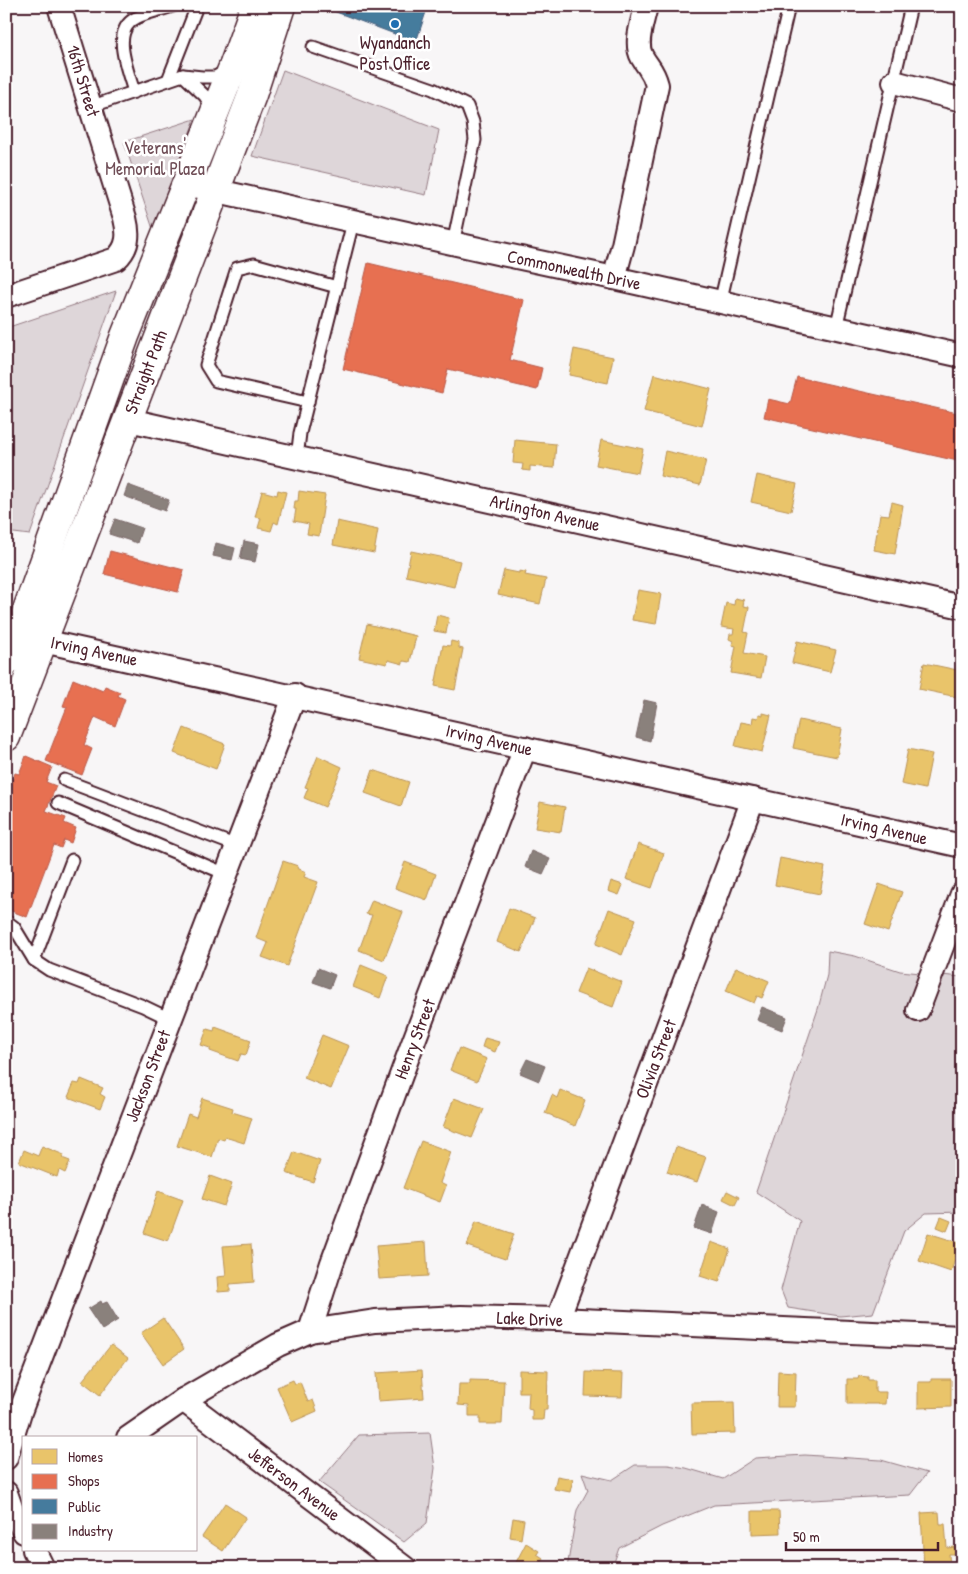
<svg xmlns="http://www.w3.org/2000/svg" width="968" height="1574" viewBox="0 0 968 1574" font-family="'Patrick Hand',sans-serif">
  <rect width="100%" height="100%" fill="#f8f6f7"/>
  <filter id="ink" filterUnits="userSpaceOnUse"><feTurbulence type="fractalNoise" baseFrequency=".02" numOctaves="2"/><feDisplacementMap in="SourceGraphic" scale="10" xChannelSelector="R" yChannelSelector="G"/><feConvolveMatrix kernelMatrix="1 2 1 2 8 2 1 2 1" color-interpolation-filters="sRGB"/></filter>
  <g filter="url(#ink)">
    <g fill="#ded6d9" stroke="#947a82">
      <polygon points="283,70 439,130 426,195 252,156"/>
      <polygon points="195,119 153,229 124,142"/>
      <polygon points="116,291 30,535 6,532 6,328"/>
      <polygon points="828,951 855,956 900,971 962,977 962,1212 926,1213 904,1231 873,1313 840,1316 788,1308 781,1290 800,1221 756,1192 818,1009 827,975"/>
      <polygon points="430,1433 435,1468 427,1523 404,1542 319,1482 359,1435"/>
      <polygon points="805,1455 881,1460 927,1473 910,1495 714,1505 662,1526 619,1548 612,1568 567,1568 577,1510 588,1490 582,1473 612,1480 635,1465 668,1465 686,1468 723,1479 755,1458"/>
    </g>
    <g fill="#e9c46a" stroke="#b99257">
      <polygon points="574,349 613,357 608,383 569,375"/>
      <polygon points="654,374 711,389 702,426 644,411"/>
      <polygon points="515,440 556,444 554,468 530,466 530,471 522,470 523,464 513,463"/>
      <polygon points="601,440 643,449 638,473 596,465"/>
      <polygon points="665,451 706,460 700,485 660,476"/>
      <polygon points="757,475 797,484 791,511 751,502"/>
      <polygon points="278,490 286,492 278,524 274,522 271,531 258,528 261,518 255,517 262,491 277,495"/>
      <polygon points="299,491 325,495 319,536 307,534 309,524 294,521 296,509 294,509 295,501 298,501"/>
      <polygon points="892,502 903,505 895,554 874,550 880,514 889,515"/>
      <polygon points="337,521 378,530 374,553 333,545"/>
      <polygon points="411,551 460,561 454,587 406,576"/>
      <polygon points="504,570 519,573 519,571 526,572 525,575 546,579 540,604 498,595"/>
      <polygon points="638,590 661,594 656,624 632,620"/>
      <polygon points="735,598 744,600 743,606 749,607 744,632 748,633 744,653 765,657 761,678 731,673 736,646 732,645 733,641 729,639 730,634 733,634 734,629 721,627 726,603 734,605"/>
      <polygon points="437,615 449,618 446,633 434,631"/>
      <polygon points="367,624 416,636 410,662 403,661 403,664 388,660 387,664 359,658"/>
      <polygon points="451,641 459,643 459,648 463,649 455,690 435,686 443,645 450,646"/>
      <polygon points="797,641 836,650 830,672 792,663"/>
      <polygon points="924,663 962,671 957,697 919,689"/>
      <polygon points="763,713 771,715 762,752 735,746 741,722 752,724 753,717 758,718 759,714 763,715"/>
      <polygon points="799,720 842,729 837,757 793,748"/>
      <polygon points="184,728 225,744 216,769 174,753"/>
      <polygon points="908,749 932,754 925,789 901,784"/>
      <polygon points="318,756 342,767 325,807 304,798 308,788 305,787"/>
      <polygon points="373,770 409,782 401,806 365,793"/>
      <polygon points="540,802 565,807 561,832 535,828"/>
      <polygon points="638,844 664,853 652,888 626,879"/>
      <polygon points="780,858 825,867 820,894 775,885"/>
      <polygon points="283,861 298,866 297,868 306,872 304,877 318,882 287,966 262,957 268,943 256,938"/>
      <polygon points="405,862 436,874 427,900 395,888"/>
      <polygon points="611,881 623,885 619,895 608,891"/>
      <polygon points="879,884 902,892 888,932 865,924"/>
      <polygon points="372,900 403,912 384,960 359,950 372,915 366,914"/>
      <polygon points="509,908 535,918 521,952 497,942"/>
      <polygon points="609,909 636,919 622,955 596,944"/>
      <polygon points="361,965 388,976 380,998 353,987"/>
      <polygon points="736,967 769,981 762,998 757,996 754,1003 726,991"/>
      <polygon points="586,968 622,982 613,1007 576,993"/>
      <polygon points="215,1027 251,1040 246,1055 241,1054 238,1061 210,1051 210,1048 201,1045 207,1029 214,1031"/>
      <polygon points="322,1035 349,1046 331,1089 304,1078"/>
      <polygon points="485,1038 499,1042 495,1052 482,1047"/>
      <polygon points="459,1048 487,1059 477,1081 450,1070"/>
      <polygon points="81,1079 103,1088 100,1094 105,1097 100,1109 68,1097 74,1083 79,1084"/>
      <polygon points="560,1090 585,1100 575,1126 553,1117 553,1116 545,1113 552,1095 557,1098"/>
      <polygon points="202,1098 233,1108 232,1112 252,1118 244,1143 225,1137 224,1140 218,1138 212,1157 177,1146 188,1114 196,1117"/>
      <polygon points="454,1098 484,1109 472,1138 443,1127"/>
      <polygon points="421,1141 451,1152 440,1183 446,1186 440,1202 403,1188"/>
      <polygon points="42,1146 64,1155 62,1158 70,1161 65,1173 59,1170 57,1177 19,1162 24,1150 38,1156"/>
      <polygon points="676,1147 706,1157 697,1182 667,1172"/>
      <polygon points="294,1152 320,1161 313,1182 286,1173"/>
      <polygon points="210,1176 232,1184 224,1206 202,1199"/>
      <polygon points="158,1191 183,1200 168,1241 144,1233"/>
      <polygon points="727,1191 739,1197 735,1205 723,1199"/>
      <polygon points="941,1217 951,1221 947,1231 937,1227"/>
      <polygon points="476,1221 514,1234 505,1259 467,1246"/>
      <polygon points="928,1233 960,1243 951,1272 919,1261"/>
      <polygon points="426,1242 428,1276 379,1279 376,1246"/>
      <polygon points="711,1242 730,1249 719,1282 700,1276"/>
      <polygon points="251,1244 254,1282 230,1284 230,1291 218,1292 217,1277 226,1276 223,1246"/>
      <polygon points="163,1318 184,1349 163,1364 141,1333"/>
      <polygon points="111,1345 128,1358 100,1395 82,1381"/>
      <polygon points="422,1370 424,1398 378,1401 376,1373"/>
      <polygon points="519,1370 548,1371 547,1410 544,1410 543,1420 532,1420 532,1410 528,1409 529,1392 519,1392"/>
      <polygon points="778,1371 796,1372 795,1407 777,1407"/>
      <polygon points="586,1372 623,1373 622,1397 585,1396"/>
      <polygon points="859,1376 868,1377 868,1380 875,1380 875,1392 886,1392 885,1404 847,1404 847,1379 858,1379"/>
      <polygon points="931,1379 951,1379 951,1407 918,1408 918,1382 931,1382"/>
      <polygon points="293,1380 295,1384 300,1382 308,1402 313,1400 317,1411 292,1422 277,1387"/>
      <polygon points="470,1380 504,1381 502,1424 480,1424 480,1416 469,1416 469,1406 458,1405 459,1384 470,1384"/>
      <polygon points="734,1402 735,1433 692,1434 691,1403"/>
      <polygon points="557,1476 573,1479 570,1492 554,1489"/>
      <polygon points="225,1503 246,1517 223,1551 202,1537"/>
      <polygon points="752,1511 779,1511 780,1533 752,1534"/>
      <polygon points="939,1512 940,1524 945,1524 947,1548 955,1547 955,1554 949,1554 950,1568 924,1568 921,1513"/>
      <polygon points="513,1518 524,1520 521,1539 510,1537"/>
      <polygon points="526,1543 539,1551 537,1554 543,1558 538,1568 513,1568"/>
    </g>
    <g fill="#e76f51" stroke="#b85746">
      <polygon points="368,263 524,300 510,360 542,368 537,390 448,369 442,393 343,369"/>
      <polygon points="797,377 962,414 962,462 764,417 768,399 790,404"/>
      <polygon points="110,551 184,570 178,592 104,574"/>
      <polygon points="73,679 103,691 105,686 120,692 118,696 125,699 115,726 95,717 84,745 92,749 82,775 46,761 67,707 63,706"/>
      <polygon points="26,756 52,767 46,782 56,786 46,811 66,818 64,823 76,828 71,843 64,840 61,848 54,845 27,917 6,909 6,796 15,773 19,774"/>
    </g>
    <polygon fill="#457b9d" stroke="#465f7b" points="320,6 428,6 416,42"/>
    <g fill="#8a817c" stroke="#776464">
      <polygon points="128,485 169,500 165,511 124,496"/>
      <polygon points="115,519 142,528 137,543 109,534"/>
      <polygon points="244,541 259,544 255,562 240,559"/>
      <polygon points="216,543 235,548 232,560 213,556"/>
      <polygon points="644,700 657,703 650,741 636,737"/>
      <polygon points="531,851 550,859 543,874 525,867"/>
      <polygon points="318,968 335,975 330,988 313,982"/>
      <polygon points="762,1007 787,1017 782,1030 757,1020"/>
      <polygon points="527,1059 545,1066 539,1081 520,1073"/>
      <polygon points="702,1205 719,1212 712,1234 694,1228"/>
      <polygon points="101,1301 102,1304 107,1302 118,1320 102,1330 88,1309"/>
    </g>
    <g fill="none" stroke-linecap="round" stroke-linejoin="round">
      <g stroke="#4a1f2b" stroke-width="15">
        <g id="lane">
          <polyline points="313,47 433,89 467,106 473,122 475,140 453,244"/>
          <polyline points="183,75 205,96 213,109"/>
          <polyline points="168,80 197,6"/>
          <path d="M134,92C128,70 110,31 136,18C147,12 162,10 173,6"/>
          <polyline points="90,107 183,75 202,77 215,77 226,71"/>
          <polyline points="720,303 789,6"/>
          <polyline points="836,328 911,6"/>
          <polyline points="308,402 216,381 206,365 237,268 254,264 337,287"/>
          <polyline points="297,458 300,433 353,222"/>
          <polyline points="6,612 22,624"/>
          <polyline points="64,780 237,846"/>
          <polyline points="58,803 226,874"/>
          <polyline points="6,921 14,927 34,960 49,970 143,1006 170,1019"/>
          <polyline points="34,960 72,860"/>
        </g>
      </g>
      <g stroke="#4a1f2b" stroke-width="26">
        <g id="street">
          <polyline points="894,82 962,100"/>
          <polyline points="186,184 497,253 614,278 962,356"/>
          <path d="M614,278L623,245L657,85C653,70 649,69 642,57C634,43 643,21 646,6"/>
          <path d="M6,296L116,259C129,247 129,234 125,218L59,6"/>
          <polyline points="129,420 962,607"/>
          <path d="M30,631L43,641C350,707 656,777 962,846"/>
          <polyline points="918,1010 962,894"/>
          <polyline points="558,1319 753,799"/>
          <polyline points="310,1331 332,1263 410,1051 525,748"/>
          <polyline points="183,1400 405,1568"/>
          <polyline points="128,1438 183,1400 278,1345 310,1331 375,1321 461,1317 558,1319 962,1337"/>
          <polyline points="6,1458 20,1412 295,695"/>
          <polyline points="6,1493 12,1510 24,1532"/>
          <polyline points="34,1550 43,1568"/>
        </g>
      </g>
      <g stroke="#4a1f2b" stroke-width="31">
        <g id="secondary">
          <polyline points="6,662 22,624 125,336 233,67 255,6"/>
          <polyline points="6,737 252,95 281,6"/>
        </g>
      </g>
      <use href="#lane" stroke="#fff" stroke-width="11"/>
      <use href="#street" stroke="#fff" stroke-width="22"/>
      <use href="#secondary" stroke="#fff" stroke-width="28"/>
    </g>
  </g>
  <circle fill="#1f6fb2" stroke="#fff" stroke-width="2" cx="395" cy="24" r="5"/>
  <g text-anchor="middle" stroke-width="5" stroke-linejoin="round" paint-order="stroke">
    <g font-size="18" fill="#4a1f2b" stroke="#fff">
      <text x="395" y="49">Wyandanch<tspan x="395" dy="21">Post Office</tspan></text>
    </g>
    <g font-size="18" fill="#4a1f2b" stroke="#fff">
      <text transform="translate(83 81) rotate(73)" y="6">16th Street</text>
      <text transform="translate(574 270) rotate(12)" y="6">Commonwealth Drive</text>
      <text transform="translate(146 372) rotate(-69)" y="6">Straight Path</text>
      <text transform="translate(545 513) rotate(13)" y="6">Arlington Avenue</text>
      <text transform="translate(94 651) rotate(12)" y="6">Irving Avenue</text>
      <text transform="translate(489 740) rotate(13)" y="6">Irving Avenue</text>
      <text transform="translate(884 829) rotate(13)" y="6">Irving Avenue</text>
      <text transform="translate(415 1039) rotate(-69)" y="6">Henry Street</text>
      <text transform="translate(656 1059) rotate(-69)" y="6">Olivia Street</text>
      <text transform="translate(148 1076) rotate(-69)" y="6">Jackson Street</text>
      <text transform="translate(530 1319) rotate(2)" y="6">Lake Drive</text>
      <text transform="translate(294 1484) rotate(37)" y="6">Jefferson Avenue</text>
    </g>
    <g font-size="18" fill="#6f4d56" stroke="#fff">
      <text x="155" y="154">Veterans'<tspan x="155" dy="21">Memorial Plaza</tspan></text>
    </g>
  </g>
  <rect width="968" height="1574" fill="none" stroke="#fff" stroke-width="25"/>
  <rect x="12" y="12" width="943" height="1549" fill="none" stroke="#4a1f2b" stroke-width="2" filter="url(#ink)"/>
  <rect x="22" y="1436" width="175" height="115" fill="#ffffff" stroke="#b7a5aa"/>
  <rect x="32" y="1449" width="25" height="15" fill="#e9c46a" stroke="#b7a5aa"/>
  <text x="68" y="1462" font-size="15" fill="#4a1f2b">Homes</text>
  <rect x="32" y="1474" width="25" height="15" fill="#e76f51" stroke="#b7a5aa"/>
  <text x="68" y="1486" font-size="15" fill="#4a1f2b">Shops</text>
  <rect x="32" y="1499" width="25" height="15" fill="#457b9d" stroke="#b7a5aa"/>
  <text x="68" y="1512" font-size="15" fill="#4a1f2b">Public</text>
  <rect x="32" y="1524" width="25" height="15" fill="#8a817c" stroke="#b7a5aa"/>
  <text x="68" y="1536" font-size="15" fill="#4a1f2b">Industry</text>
  <path d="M786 1542v8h152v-8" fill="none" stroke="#4a1f2b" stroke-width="2.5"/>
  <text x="793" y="1542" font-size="15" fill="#4a1f2b" stroke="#ffffff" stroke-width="4" paint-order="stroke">50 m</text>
</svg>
